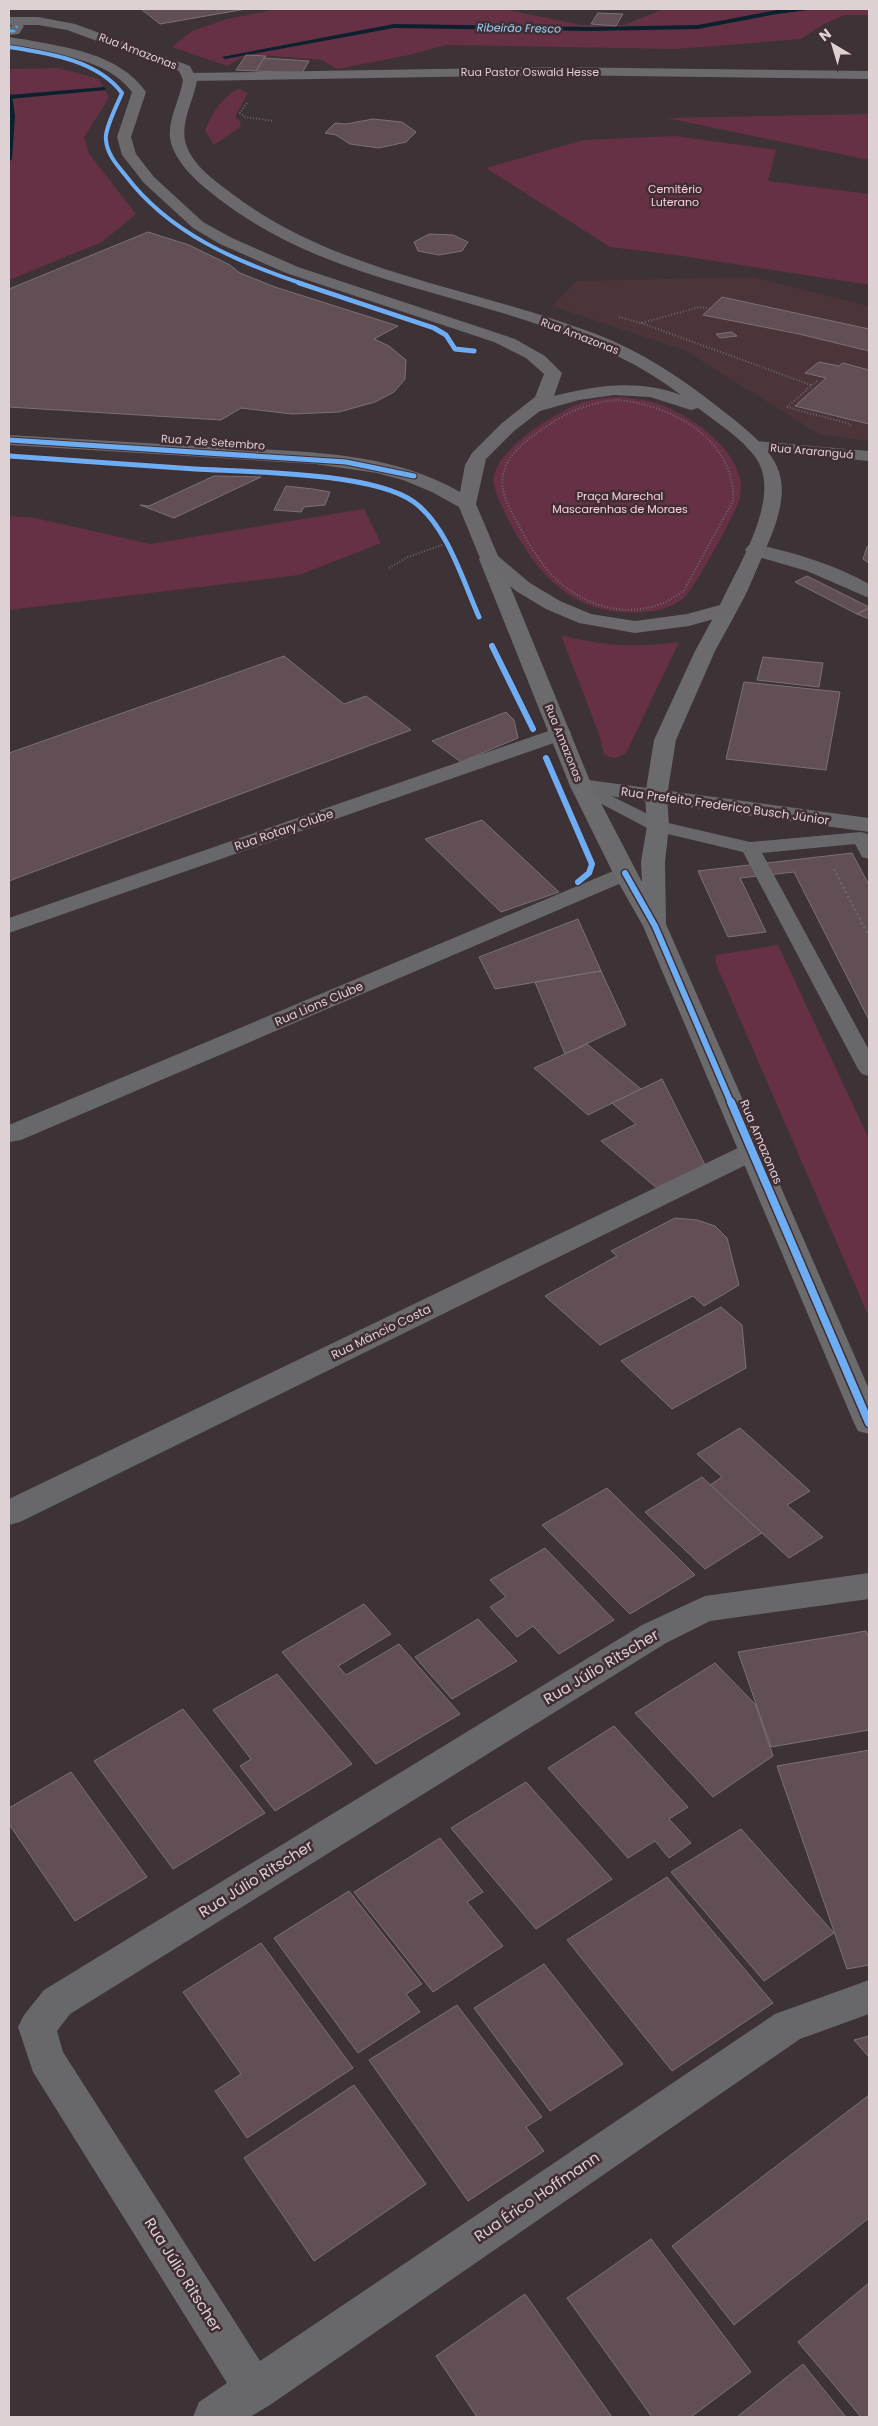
<svg xmlns="http://www.w3.org/2000/svg" width="878" height="2426" viewBox="0 0 878 2426" font-family="Poppins,sans-serif">
  <rect width="100%" height="100%" fill="#3d3235"/>
  <polygon fill="#4c343b" points="752,277 869,306 869,441 819,434 684,350 552,306 576,281"/>
  <g fill="#673145">
    <polygon points="279,9 503,9 581,25 624,25 664,9 869,9 869,15 845,15 824,24 801,39 676,49 446,45 409,55 337,69 322,60 248,54 227,66 172,47 192,31 227,19"/>
    <polygon points="58,68 99,79 109,98 84,137 89,154 136,214 102,242 9,280 9,162 12,159 12,95 9,94 9,69"/>
    <path d="M239,89L248,93L235,117L241,122L239,128L214,145L205,130C212,114 222,96 239,89Z"/>
    <polygon points="869,114 869,160 667,118"/>
    <polygon points="675,136 776,150 768,181 869,194 869,285 676,255 610,247 486,168 583,140"/>
    <path d="M619,397C630,398 641,399 652,402C683,410 730,442 739,475C742,482 741,493 739,501C735,514 695,587 686,596C674,607 659,611 644,612C575,618 537,575 508,519C502,507 492,489 494,476C500,447 552,415 578,404C591,399 605,398 619,397Z"/>
    <polygon points="364,509 381,543 299,575 9,610 9,516 35,518 150,544"/>
    <path d="M561,635C601,646 638,648 679,642L626,753C618,759 612,759 604,754L599,734Z"/>
    <polygon points="778,945 869,1139 869,1317 716,964 716,955"/>
  </g>
  <polygon fill="#0c212e" points="9,94 12,95 15,116 12,159 9,162"/>
  <g fill="none" stroke-linecap="round" stroke-linejoin="round">
    <g fill="#0c212e" fill-rule="evenodd">
      <polygon points="795,9 817,9 777,14 698,29 591,31 394,28 225,59 222,57 394,24 591,27 698,25 777,10"/>
      <polygon points="104,87 106,90 9,99 9,95"/>
    </g>
  </g>
  <g fill="#614f55" stroke="#7b7174">
    <polygon points="141,9 246,9 160,24"/>
    <polygon points="598,13 623,14 616,26 591,24"/>
    <polygon points="246,55 266,56 256,71 236,70"/>
    <polygon points="264,58 309,61 302,73 256,71"/>
    <polygon points="373,119 402,122 416,132 406,142 379,148 350,144 336,135 325,133 335,123 346,124"/>
    <polygon points="148,232 189,245 230,265 240,273 275,287 398,326 374,339 389,346 406,360 405,379 394,392 375,402 339,412 292,414 241,408 221,420 9,407 9,289"/>
    <polygon points="429,234 453,235 468,242 462,251 439,255 418,251 414,242"/>
    <polygon points="722,297 869,329 869,351 799,334 703,315"/>
    <polygon points="732,332 737,336 720,338 716,334"/>
    <polygon points="819,362 839,366 843,363 869,370 869,424 795,406 826,378 805,373"/>
    <polygon points="214,476 261,477 174,518 140,505 149,506"/>
    <polygon points="286,486 313,489 330,492 325,505 304,507 301,512 274,510"/>
    <polygon points="869,546 869,563 863,559 867,547"/>
    <polygon points="807,576 869,607 869,608 857,614 795,582"/>
    <polygon points="869,608 869,619 857,614"/>
    <polygon points="284,656 344,704 366,696 411,730 9,881 9,753"/>
    <polygon points="763,657 823,663 819,687 757,680"/>
    <polygon points="744,682 840,692 826,770 726,759"/>
    <polygon points="506,712 514,720 518,738 461,762 432,741"/>
    <polygon points="482,820 559,892 501,912 425,839"/>
    <polygon points="852,853 869,885 869,1020 794,872 740,878 766,932 728,937 698,871"/>
    <polygon points="578,919 601,971 495,989 479,957"/>
    <polygon points="601,971 626,1025 565,1054 535,982"/>
    <polygon points="587,1044 641,1089 588,1115 534,1068"/>
    <polygon points="662,1079 705,1165 658,1189 601,1141 636,1124 612,1103"/>
    <polygon points="675,1218 697,1220 715,1226 727,1238 739,1285 704,1306 693,1296 600,1345 545,1296 617,1256 611,1251"/>
    <polygon points="721,1307 742,1325 746,1368 672,1409 621,1361"/>
    <polygon points="740,1428 810,1491 787,1505 823,1537 789,1558 710,1485 722,1477 697,1454"/>
    <polygon points="702,1477 762,1533 705,1569 645,1512"/>
    <polygon points="607,1488 695,1575 630,1614 542,1525"/>
    <polygon points="545,1548 614,1620 559,1654 533,1626 517,1637 490,1607 506,1597 490,1580"/>
    <polygon points="364,1604 391,1634 338,1666 346,1675 399,1644 460,1714 376,1764 282,1652"/>
    <polygon points="478,1619 517,1661 452,1699 415,1657"/>
    <polygon points="866,1631 869,1638 869,1730 771,1747 738,1652"/>
    <polygon points="715,1663 755,1704 773,1756 713,1797 635,1713"/>
    <polygon points="277,1674 352,1764 275,1811 240,1766 251,1759 213,1710"/>
    <polygon points="183,1709 265,1813 173,1869 94,1761"/>
    <polygon points="614,1726 688,1807 669,1819 691,1843 669,1858 655,1841 628,1858 548,1768"/>
    <polygon points="869,1750 869,1965 847,1969 777,1766"/>
    <polygon points="71,1772 147,1877 75,1921 9,1824 9,1808"/>
    <polygon points="526,1782 612,1879 536,1929 451,1828"/>
    <polygon points="741,1829 834,1933 764,1981 671,1872"/>
    <polygon points="440,1838 483,1892 467,1902 503,1946 433,1992 354,1892"/>
    <polygon points="667,1877 773,2003 672,2071 567,1940"/>
    <polygon points="349,1891 422,1984 406,1994 420,2012 358,2053 274,1938"/>
    <polygon points="261,1943 353,2068 247,2138 215,2091 241,2074 183,1992"/>
    <polygon points="544,1964 623,2064 550,2111 474,2008"/>
    <polygon points="457,2005 542,2117 526,2127 544,2151 468,2201 369,2060"/>
    <polygon points="869,2036 869,2057 854,2040"/>
    <polygon points="354,2085 426,2184 314,2261 244,2158"/>
    <polygon points="869,2095 869,2218 734,2325 672,2246"/>
    <polygon points="651,2239 751,2372 691,2417 652,2417 567,2298"/>
    <polygon points="869,2283 869,2417 861,2417 798,2342"/>
    <polygon points="525,2294 612,2417 477,2417 436,2356"/>
    <polygon points="803,2364 846,2417 737,2417"/>
  </g>
  <g fill="none" stroke-linecap="round" stroke-linejoin="round">
    <g stroke="#6a686a" stroke-width="2" stroke-dasharray="1 2" stroke-linecap="butt">
      <polyline points="247,103 240,113 245,117 274,121"/>
      <polyline points="619,317 641,323 700,307 710,309"/>
      <polyline points="641,323 811,385"/>
      <path d="M618,400C672,405 736,440 733,501L684,590C645,623 589,612 554,577C539,562 528,543 518,524C509,508 498,489 504,471C509,453 527,440 541,430C565,413 589,402 618,400Z"/>
      <polyline points="787,407 850,424 851,428"/>
      <polyline points="787,407 818,380"/>
      <polyline points="389,568 408,557 445,544"/>
    </g>
    <polyline stroke="#6a686a" stroke-width="2.5" stroke-dasharray="2 3" stroke-linecap="butt" points="834,869 869,937"/>
    <polygon fill="#68686b" fill-rule="evenodd" points="581,781 664,822 750,842 861,832 868,834 869,859 862,857 855,844 762,853 869,1050 869,1076 862,1074 858,1069 743,852 651,830 575,790 572,786 575,782"/>
    <g fill="#68686b" fill-rule="evenodd">
      <polygon points="17,22 24,26 19,34 9,35 9,27"/>
      <polygon points="755,441 869,451 869,461 749,450 746,446 749,442"/>
      <path d="M755,544C795,553 833,564 869,584V598L807,571L748,554L745,550L748,546Z"/>
      <polygon points="560,727 568,728 571,733 568,738 9,933 9,918"/>
      <polygon points="581,779 869,818 869,832 573,791 570,786 573,781"/>
      <polygon points="625,866 633,868 637,873 633,878 21,1140 9,1142 9,1125"/>
      <polygon points="753,1142 762,1145 766,1151 762,1157 20,1522 9,1525 9,1499 744,1145"/>
      <polygon points="869,1573 869,1599 710,1621 666,1643 70,2014 57,2031 63,2052 260,2361 775,2014 869,1980 869,2014 800,2039 270,2405 250,2417 193,2417 199,2402 227,2383 33,2072 18,2027 24,2015 44,1990 642,1625 705,1596"/>
    </g>
    <g fill="#6b6a6c" fill-rule="evenodd">
      <polygon points="9,37 27,40 29,43 22,47 9,45"/>
      <polygon points="550,67 869,71 869,79 550,75 190,81 183,77 190,73"/>
      <polygon points="489,553 496,555 499,559 592,786 642,882 641,862 647,826 645,796 654,740 695,651 718,609 721,605 728,603 735,605 738,609 715,651 676,740 667,796 669,826 665,862 666,924 869,1389 869,1434 858,1431 854,1423 643,926 613,873 570,786 479,559 482,555"/>
    </g>
    <path fill="#6b696c" fill-rule="evenodd" d="M9,17H38L75,24L190,66L197,80C194,101 178,125 187,147C195,167 214,180 231,193C337,274 474,287 596,334C642,352 680,377 718,407C783,457 799,476 763,555C754,574 747,596 735,613L689,626L635,633L579,623L546,609L516,591L482,563L459,507L432,492L403,480L377,473L315,464L9,445V435C77,439 145,443 213,447C295,452 386,449 460,492L465,465L472,453L502,423L535,397L544,374L526,358L494,342L286,273L220,244L193,228L144,183L122,155L117,137L132,92C107,58 55,55 17,46L15,43L17,40L22,39C65,47 119,53 146,92L131,137L136,154L154,177L203,222L232,238L298,267L515,339L545,356L562,373L554,396C597,385 638,379 681,395C639,363 593,343 543,326C429,287 317,274 219,199C201,185 180,168 172,146C164,125 180,101 183,80L179,71L67,30L38,25H9ZM614,395L650,397L691,410L698,408C717,423 741,437 756,458C783,498 737,567 720,605L687,614L635,621L591,614L560,601L530,583L498,556L476,504L486,459L514,431L540,411L579,400Z"/>
    <polyline stroke="#49aef6" stroke-width="3" stroke-dasharray="6 3" stroke-linecap="butt" points="9,31 14,31 17,26"/>
    <g stroke="#412e34" stroke-width="5.5">
      <path id="cycleway-far3" d="M9,47C47,53 97,60 122,93C118,103 104,130 106,140C107,154 117,165 126,176C169,233 237,262 303,284"/>
    </g>
    <g stroke="#412e34" stroke-width="7">
      <g id="cycleway-far2">
        <polyline points="299,283 434,328 446,335 455,349 474,351"/>
        <polyline points="9,440 346,462 414,476"/>
        <path d="M9,456C71,460 133,465 195,469C248,472 373,472 414,502C447,526 463,581 479,617"/>
      </g>
    </g>
    <g stroke="#412e34" stroke-width="9">
      <g id="cycleway-far1">
        <polyline points="492,646 533,729"/>
        <polyline points="546,758 592,864 589,873 578,882"/>
        <polyline points="625,873 655,926 731,1103"/>
      </g>
    </g>
    <g stroke="#412e34" stroke-width="11">
      <polyline id="cycleway" points="731,1102 869,1423"/>
    </g>
    <use href="#cycleway-far3" stroke="#6dadf4" stroke-width="4"/>
    <use href="#cycleway-far2" stroke="#6dadf4" stroke-width="5"/>
    <use href="#cycleway-far1" stroke="#6dadf4" stroke-width="6"/>
    <use href="#cycleway" stroke="#6dadf4" stroke-width="8"/>
  </g>
  <g text-anchor="middle" stroke-width="5" stroke-linejoin="round" paint-order="stroke">
    <g font-size="11" font-style="italic" fill="#9ad4f9" stroke="#412e34">
      <text transform="translate(519 28) rotate(1)" y="4">Ribeirão Fresco</text>
    </g>
    <g font-size="11" fill="#ddd1d4" stroke="#412e34">
      <text transform="translate(138 51) rotate(21)" y="4">Rua Amazonas</text>
      <text x="530" y="76">Rua Pastor Oswald Hesse</text>
      <text transform="translate(580 336) rotate(21)" y="4">Rua Amazonas</text>
      <text transform="translate(213 442) rotate(4)" y="4">Rua 7 de Setembro</text>
      <text transform="translate(812 451) rotate(5)" y="4">Rua Araranguá</text>
      <text transform="translate(564 743) rotate(68)" y="4">Rua Amazonas</text>
    </g>
    <g font-size="11" fill="#fbcfdc" stroke="#412e34">
      <text x="675" y="193">Cemitério<tspan x="675" dy="13">Luterano</tspan></text>
      <text x="620" y="500">Praça Marechal<tspan x="620" dy="13">Mascarenhas de Moraes</tspan></text>
    </g>
    <g font-size="12" fill="#ddd1d4" stroke="#412e34">
      <text transform="translate(725 806) rotate(8)" y="4">Rua Prefeito Frederico Busch Júnior</text>
      <text transform="translate(284 830) rotate(-19)" y="4">Rua Rotary Clube</text>
      <text transform="translate(319 1004) rotate(-23)" y="4">Rua Lions Clube</text>
      <text transform="translate(761 1142) rotate(67)" y="4">Rua Amazonas</text>
      <text transform="translate(381 1332) rotate(-26)" y="4">Rua Mâncio Costa</text>
    </g>
    <g font-size="15" fill="#ddd1d4" stroke="#412e34">
      <text transform="translate(601 1667) rotate(-31)" y="5">Rua Júlio Ritscher</text>
      <text transform="translate(256 1879) rotate(-32)" y="5">Rua Júlio Ritscher</text>
      <text transform="translate(537 2197) rotate(-34)" y="5">Rua Érico Hoffmann</text>
      <text transform="translate(183 2275) rotate(58)" y="5">Rua Júlio Ritscher</text>
    </g>
  </g>
  <rect width="878" height="2426" fill="none" stroke="#ddd1d4" stroke-width="20"/>
  <g transform="translate(833 45) rotate(322)" stroke="#412e34" stroke-width="4" paint-order="stroke">
  <path d="M0-4L9 19L0 12L-9 19Z" fill="#ddd1d4"/>
  <text y="-8" font-size="14" font-weight="bold" text-anchor="middle" fill="#ddd1d4">N</text>
  </g>
</svg>
